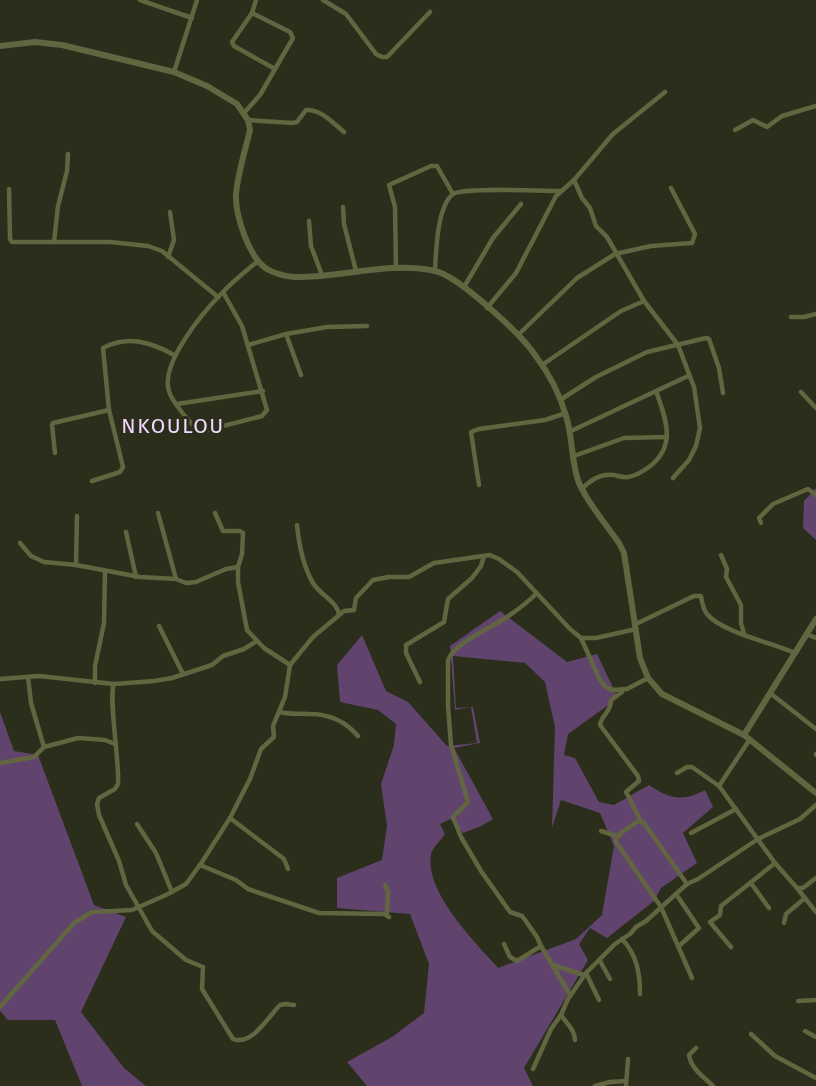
<svg xmlns="http://www.w3.org/2000/svg" width="816" height="1086" viewBox="0 0 816 1086" font-family="'Fira Sans',sans-serif">
  <rect width="100%" height="100%" fill="#2b2e1a"/>
  <g fill="#60446e" fill-rule="evenodd">
    <polygon points="816,488 816,540 803,528 804,501"/>
    <path d="M500,611L567,662L597,654L618,698L568,734L564,755L575,758L599,802L614,805L649,785C669,799 683,802 705,790L713,807L683,833L697,863L661,888L654,901L607,938L590,928L579,944L588,960L524,1068L533,1086H367L347,1062L392,1037L424,1013L429,964L410,914L337,908V878L382,860L387,826L381,784L394,745L396,724L378,710L340,702L337,665L362,635L386,691L408,702L447,746L477,743L471,707L455,710L450,646ZM453,656L525,663L545,682L555,727L552,828L561,800L600,813L614,846L602,915L576,939L498,968C475,942 424,892 431,854C433,847 441,840 445,834L440,824L450,819L463,833L481,826L493,819L454,748L480,743L473,707L456,708Z"/>
    <polygon points="0,712 14,751 38,755 94,905 126,917 81,1012 124,1068 146,1086 82,1086 55,1020 8,1020 0,1011"/>
  </g>
  <g fill="none" stroke-linecap="round" stroke-linejoin="round">
    <g stroke="#616641" stroke-width="4.5">
      <polyline points="140,0 192,18"/>
      <polyline points="256,0 252,13 232,42 234,46 275,69"/>
      <polyline points="323,0 346,14 376,54 382,57 387,57 430,12"/>
      <polyline points="174,72 197,0"/>
      <polyline points="244,113 260,95 293,38 290,32 252,13"/>
      <path d="M248,120L293,123L297,122L306,110C321,109 333,123 344,132"/>
      <polyline points="735,130 753,120 767,127 782,116 816,106"/>
      <polyline points="574,180 582,198 590,208 596,226 607,237 644,301 678,345 694,387 700,428 696,446 689,460 673,478"/>
      <polyline points="9,189 10,239 12,242 110,242 148,246 162,251 218,297"/>
      <polyline points="343,207 344,224 356,271"/>
      <polyline points="309,221 311,246 322,275"/>
      <polyline points="54,242 58,206 67,171 68,154"/>
      <polyline points="168,257 174,240 170,212"/>
      <polyline points="396,268 395,207 389,185 431,166 437,166 453,194"/>
      <path d="M435,271C436,252 437,206 453,194C462,187 544,191 561,191"/>
      <polyline points="464,287 493,238 521,204"/>
      <path d="M223,292L242,326L267,410L262,416L200,432L195,428C187,418 175,406 170,394C157,366 204,311 223,292C233,281 246,271 258,261"/>
      <polyline points="487,308 516,273 556,196 574,180 613,134 665,92"/>
      <polyline points="791,317 804,317 816,314"/>
      <polyline points="286,334 301,375"/>
      <polyline points="518,335 577,278 615,254 651,246 692,243 695,234 671,188"/>
      <polyline points="248,345 286,334 327,327 367,326"/>
      <polyline points="542,365 621,311 644,301"/>
      <polyline points="801,392 816,408"/>
      <polyline points="560,400 596,377 647,352 706,338 709,339 719,368 723,393"/>
      <polyline points="177,404 263,391"/>
      <polyline points="571,431 688,376"/>
      <polyline points="55,453 52,425 53,423 109,410"/>
      <polyline points="574,456 624,438 667,437"/>
      <path d="M92,481L120,472L123,467L109,410L103,348C128,335 151,342 174,355"/>
      <polyline points="479,485 471,432 479,429 545,420 566,413"/>
      <path d="M582,489C590,480 601,473 614,475C619,476 623,478 628,477C636,476 642,472 649,467C677,446 666,419 656,391"/>
      <polyline points="158,513 176,579"/>
      <polyline points="215,513 223,531 240,531 243,533 242,554 238,567 238,582 247,630 264,648 290,665"/>
      <polyline points="761,523 759,518 773,504 808,489 816,495"/>
      <path d="M297,525C299,545 303,566 313,583C320,595 338,602 339,615"/>
      <polyline points="126,532 136,577"/>
      <polyline points="20,543 31,556 44,562 76,565 140,577 176,579 186,583 196,582 226,569 238,567"/>
      <polyline points="721,555 727,569 726,577 741,605 741,623 744,634"/>
      <polyline points="76,565 77,516"/>
      <path d="M537,593C527,603 516,611 504,619C488,629 455,643 448,660V706L451,745L468,802L453,817L461,837L481,871L510,912L522,916L525,920L537,937L541,946L570,995"/>
      <path d="M636,624L694,596H701C702,603 703,609 707,614C721,632 773,643 795,653"/>
      <polyline points="159,626 183,674"/>
      <polyline points="806,634 816,638"/>
      <polyline points="581,638 596,638 636,629"/>
      <polyline points="28,677 31,703 44,747"/>
      <polyline points="0,679 39,676 114,684 154,681 172,678 212,665 223,656 244,649 257,641"/>
      <polyline points="420,682 406,653 406,645 444,622 448,599 472,578 481,566 484,556"/>
      <polyline points="95,683 95,666 104,623 105,571"/>
      <path d="M114,684C108,694 120,766 118,784L115,789L99,798L97,804L99,815L119,861L126,885L152,931L186,960L203,967L202,989L233,1039C252,1046 268,1017 280,1005L285,1004L294,1005"/>
      <path d="M622,692L611,700C611,713 601,715 600,725L638,776L639,781L626,792L641,821"/>
      <polyline points="770,693 816,729"/>
      <path d="M280,712C291,715 299,713 310,714C329,714 345,721 358,736"/>
      <polyline points="816,755 816,754"/>
      <polyline points="0,763 34,757 44,747 78,738 105,740 115,744"/>
      <polyline points="677,773 687,767 692,767 719,786 775,863"/>
      <polyline points="719,786 750,739"/>
      <polyline points="230,818 284,859 288,869"/>
      <polyline points="137,824 156,853 172,892"/>
      <polyline points="601,831 617,836 638,821 644,823 687,884"/>
      <polyline points="691,833 736,809"/>
      <polyline points="620,835 616,839 616,842 661,907 692,978"/>
      <polyline points="200,865 236,880 248,889 319,913 384,914 389,917"/>
      <polyline points="751,883 769,908"/>
      <polyline points="385,885 388,892 387,914"/>
      <polyline points="797,888 803,888 816,878"/>
      <polyline points="676,894 699,928 679,946"/>
      <polyline points="784,923 786,914 805,898"/>
      <path d="M622,939C637,955 640,973 640,994"/>
      <polyline points="504,944 510,957 517,961 541,946"/>
      <polyline points="731,947 710,922 720,915 721,906 775,863 797,888 816,912"/>
      <polyline points="600,961 610,979"/>
      <polyline points="553,965 584,975"/>
      <polyline points="586,973 599,1000"/>
      <polyline points="798,1001 816,1000"/>
      <polyline points="0,1007 74,923 92,912 132,910 166,895 186,884 202,862 230,818 250,779 261,749 274,737 273,726 285,697 290,665 313,637 344,611 354,610 356,598 373,580 389,577 409,577 434,563 490,555 499,559 517,572 570,629 581,638 600,680 607,688 613,690 627,689 648,678"/>
      <polyline points="805,1031 816,1037"/>
      <polyline points="751,1034 775,1056 816,1078"/>
      <path d="M575,1040C575,1030 566,1023 561,1015L568,999L586,973L615,944L630,934L636,927L646,921L687,884L698,879L758,839L800,819L816,805"/>
      <path d="M696,1048L689,1055C691,1069 704,1077 713,1086"/>
      <polyline points="533,1069 551,1029 561,1015"/>
      <polyline points="595,1086 610,1082 626,1081"/>
      <polyline points="626,1086 628,1059"/>
    </g>
    <g stroke="#616641" stroke-width="6">
      <path d="M0,46L35,42L62,45L174,72L207,86L237,104L248,120L250,130C245,151 238,173 236,194C235,215 249,258 267,269C275,274 285,276 294,277C341,278 388,261 435,271C457,275 522,335 535,355C548,372 560,395 566,416C573,437 571,463 579,483C588,504 606,524 619,543L624,553L640,658L648,678L662,694L744,735L816,793"/>
      <polyline points="744,735 816,619"/>
    </g>
  </g>
  <g text-anchor="middle" stroke-width="6" stroke-linejoin="round" paint-order="stroke">
    <g font-size="21" letter-spacing="1.5" fill="#f1d7ff" stroke="#2b2e1a">
      <text x="173" y="433">NKOULOU</text>
    </g>
  </g>
</svg>
